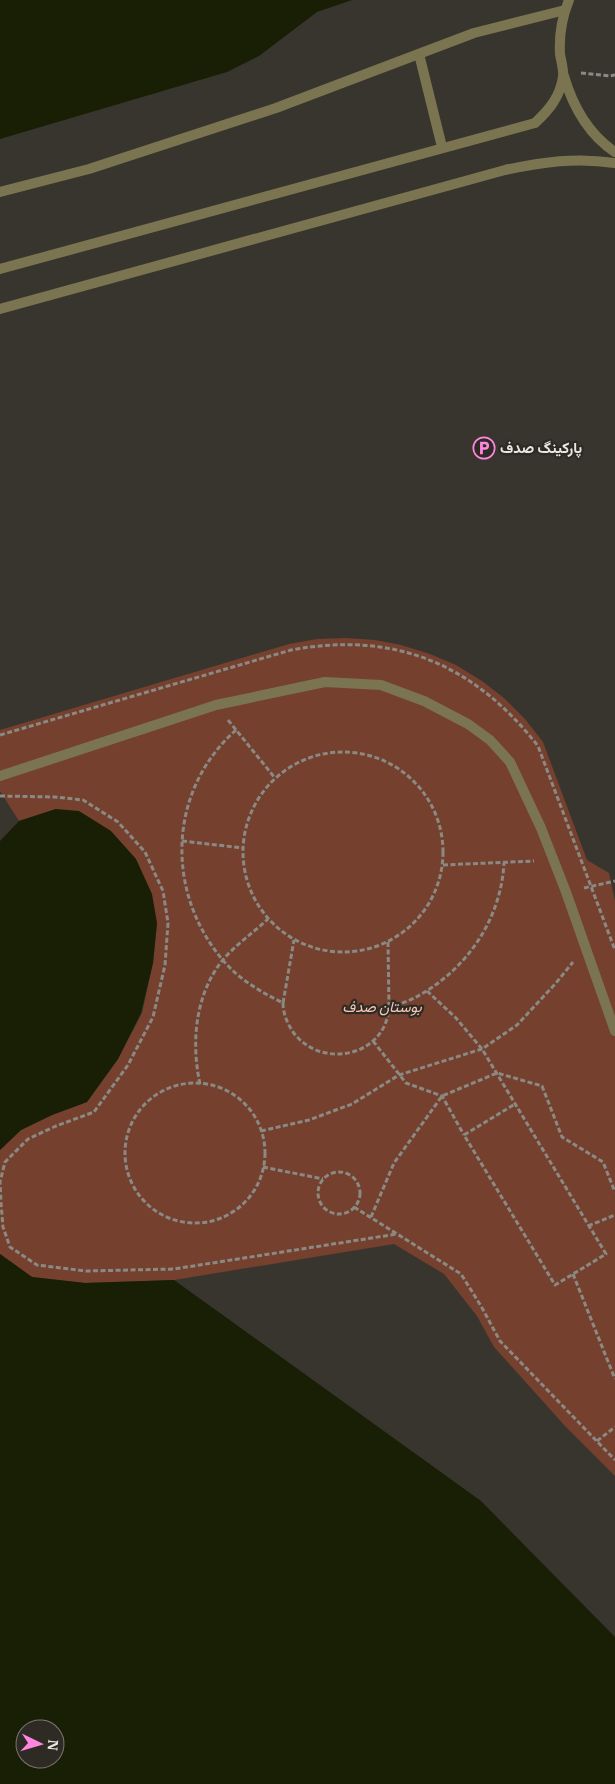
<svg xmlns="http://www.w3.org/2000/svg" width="615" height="1784" viewBox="0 0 615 1784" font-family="'IBM Plex Serif',Vazirmatn,serif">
  <rect width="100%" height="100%" fill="#38352e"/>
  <polygon fill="#75402e" points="346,638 375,640 401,645 430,654 456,665 482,681 504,698 525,719 543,742 587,860 609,873 615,901 615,1476 565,1426 494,1347 477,1316 444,1274 394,1244 174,1280 85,1283 32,1277 0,1254 0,1150 21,1130 52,1115 87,1102 118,1059 142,1013 153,963 157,923 56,809 19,821 0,791 0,730 289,644 317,639"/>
  <g fill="#191f04" fill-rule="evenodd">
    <polygon points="0,0 352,0 317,12 259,56 227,72 0,139"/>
    <polygon points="56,809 79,811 111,831 136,859 152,894 157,923 153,963 141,1013 118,1059 87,1102 52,1115 21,1130 0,1150 0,841 19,821"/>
    <path d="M0,1254L32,1277L85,1283L174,1280L481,1501L615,1637V1784H0ZM25,1729H55V1759H25Z"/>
  </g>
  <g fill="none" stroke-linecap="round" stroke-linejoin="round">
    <g stroke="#8b8983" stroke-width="3" stroke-dasharray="5 2.5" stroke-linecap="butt">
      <polyline points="581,73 610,76 615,75"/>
      <polyline points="228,720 275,778"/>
      <path d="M236,730C168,790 165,891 222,959C238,979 261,992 283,1003C283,1013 287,1023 293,1032C321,1070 385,1057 389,1008C399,1004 409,1001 418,996C467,969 501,919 504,863"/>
      <path d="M0,735L291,650C394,631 473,663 538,746L615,950"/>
      <circle cx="343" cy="852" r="100"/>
      <polyline points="0,796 55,797 83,800 118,822 145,852 163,891 168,923 165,965 153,1017 128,1065 94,1112 56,1126 28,1139 5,1162 0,1182 1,1203 3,1227 10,1247 37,1265 86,1271 174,1269 397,1234"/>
      <polyline points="182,841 243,848"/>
      <polyline points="443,865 534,861"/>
      <polyline points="584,888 615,881"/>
      <polyline points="388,942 389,1008"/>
      <polyline points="427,991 456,1018 482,1049 606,1254 555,1285 464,1135 515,1104"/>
      <polyline points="283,1003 294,940"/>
      <polyline points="373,1041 406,1083 442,1096 464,1135"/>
      <circle cx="195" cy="1153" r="70"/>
      <path d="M200,1084C191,1043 195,995 222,961C234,946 254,932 268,919"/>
      <polyline points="261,1131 309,1120 352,1104 399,1075 482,1049 517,1025 556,983 573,962"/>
      <polyline points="263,1167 323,1179"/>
      <circle cx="339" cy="1193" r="21"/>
      <polyline points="354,1207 461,1274 481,1306 500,1341 615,1460"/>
      <polyline points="371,1217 394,1163 442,1096 497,1073 542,1086 562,1137 603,1162 615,1192"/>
      <polyline points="588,1226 615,1215"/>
      <polyline points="573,1274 615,1379"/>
      <polyline points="597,1441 615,1427"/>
    </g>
    <g stroke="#7a7550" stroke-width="10">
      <polyline points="419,54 442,147"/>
      <path d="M564,76C573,107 588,134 615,152"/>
      <polyline points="0,192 89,169 276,108 474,33 565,10"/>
      <path d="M0,269L535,123C549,110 560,97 563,77C564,70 561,61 560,54C559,36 562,17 569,0"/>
      <path d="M0,309L505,170C543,162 576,157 615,163"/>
      <polyline points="0,776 216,705 325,682 381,685 424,701 468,724 490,740 510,762 541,828 566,892 615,1031"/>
    </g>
  </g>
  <defs>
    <g id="parking-ring" transform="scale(1.125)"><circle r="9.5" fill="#2e2b25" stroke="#ff85df" stroke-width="1.5"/><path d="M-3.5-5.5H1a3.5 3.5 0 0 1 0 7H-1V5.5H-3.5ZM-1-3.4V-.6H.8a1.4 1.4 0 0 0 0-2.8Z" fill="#ff85df"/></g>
  </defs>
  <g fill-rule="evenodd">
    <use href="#parking-ring" x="484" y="448"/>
  </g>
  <g text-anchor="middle" stroke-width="4.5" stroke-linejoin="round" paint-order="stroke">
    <g font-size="15" font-weight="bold" fill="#e9e7e3" stroke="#2e2b25" text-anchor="start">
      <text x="500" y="453">پارکینگ صدف</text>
    </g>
    <g font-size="15" font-style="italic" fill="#f6c6b5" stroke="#2e2b25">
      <text x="382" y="1012">بوستان صدف</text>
    </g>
  </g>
  <g transform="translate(40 1744) rotate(95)"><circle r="24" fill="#2e2b25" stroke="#797671"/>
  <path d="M0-4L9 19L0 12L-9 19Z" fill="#ff85df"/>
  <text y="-8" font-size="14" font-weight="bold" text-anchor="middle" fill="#e9e7e3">N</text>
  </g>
</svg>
